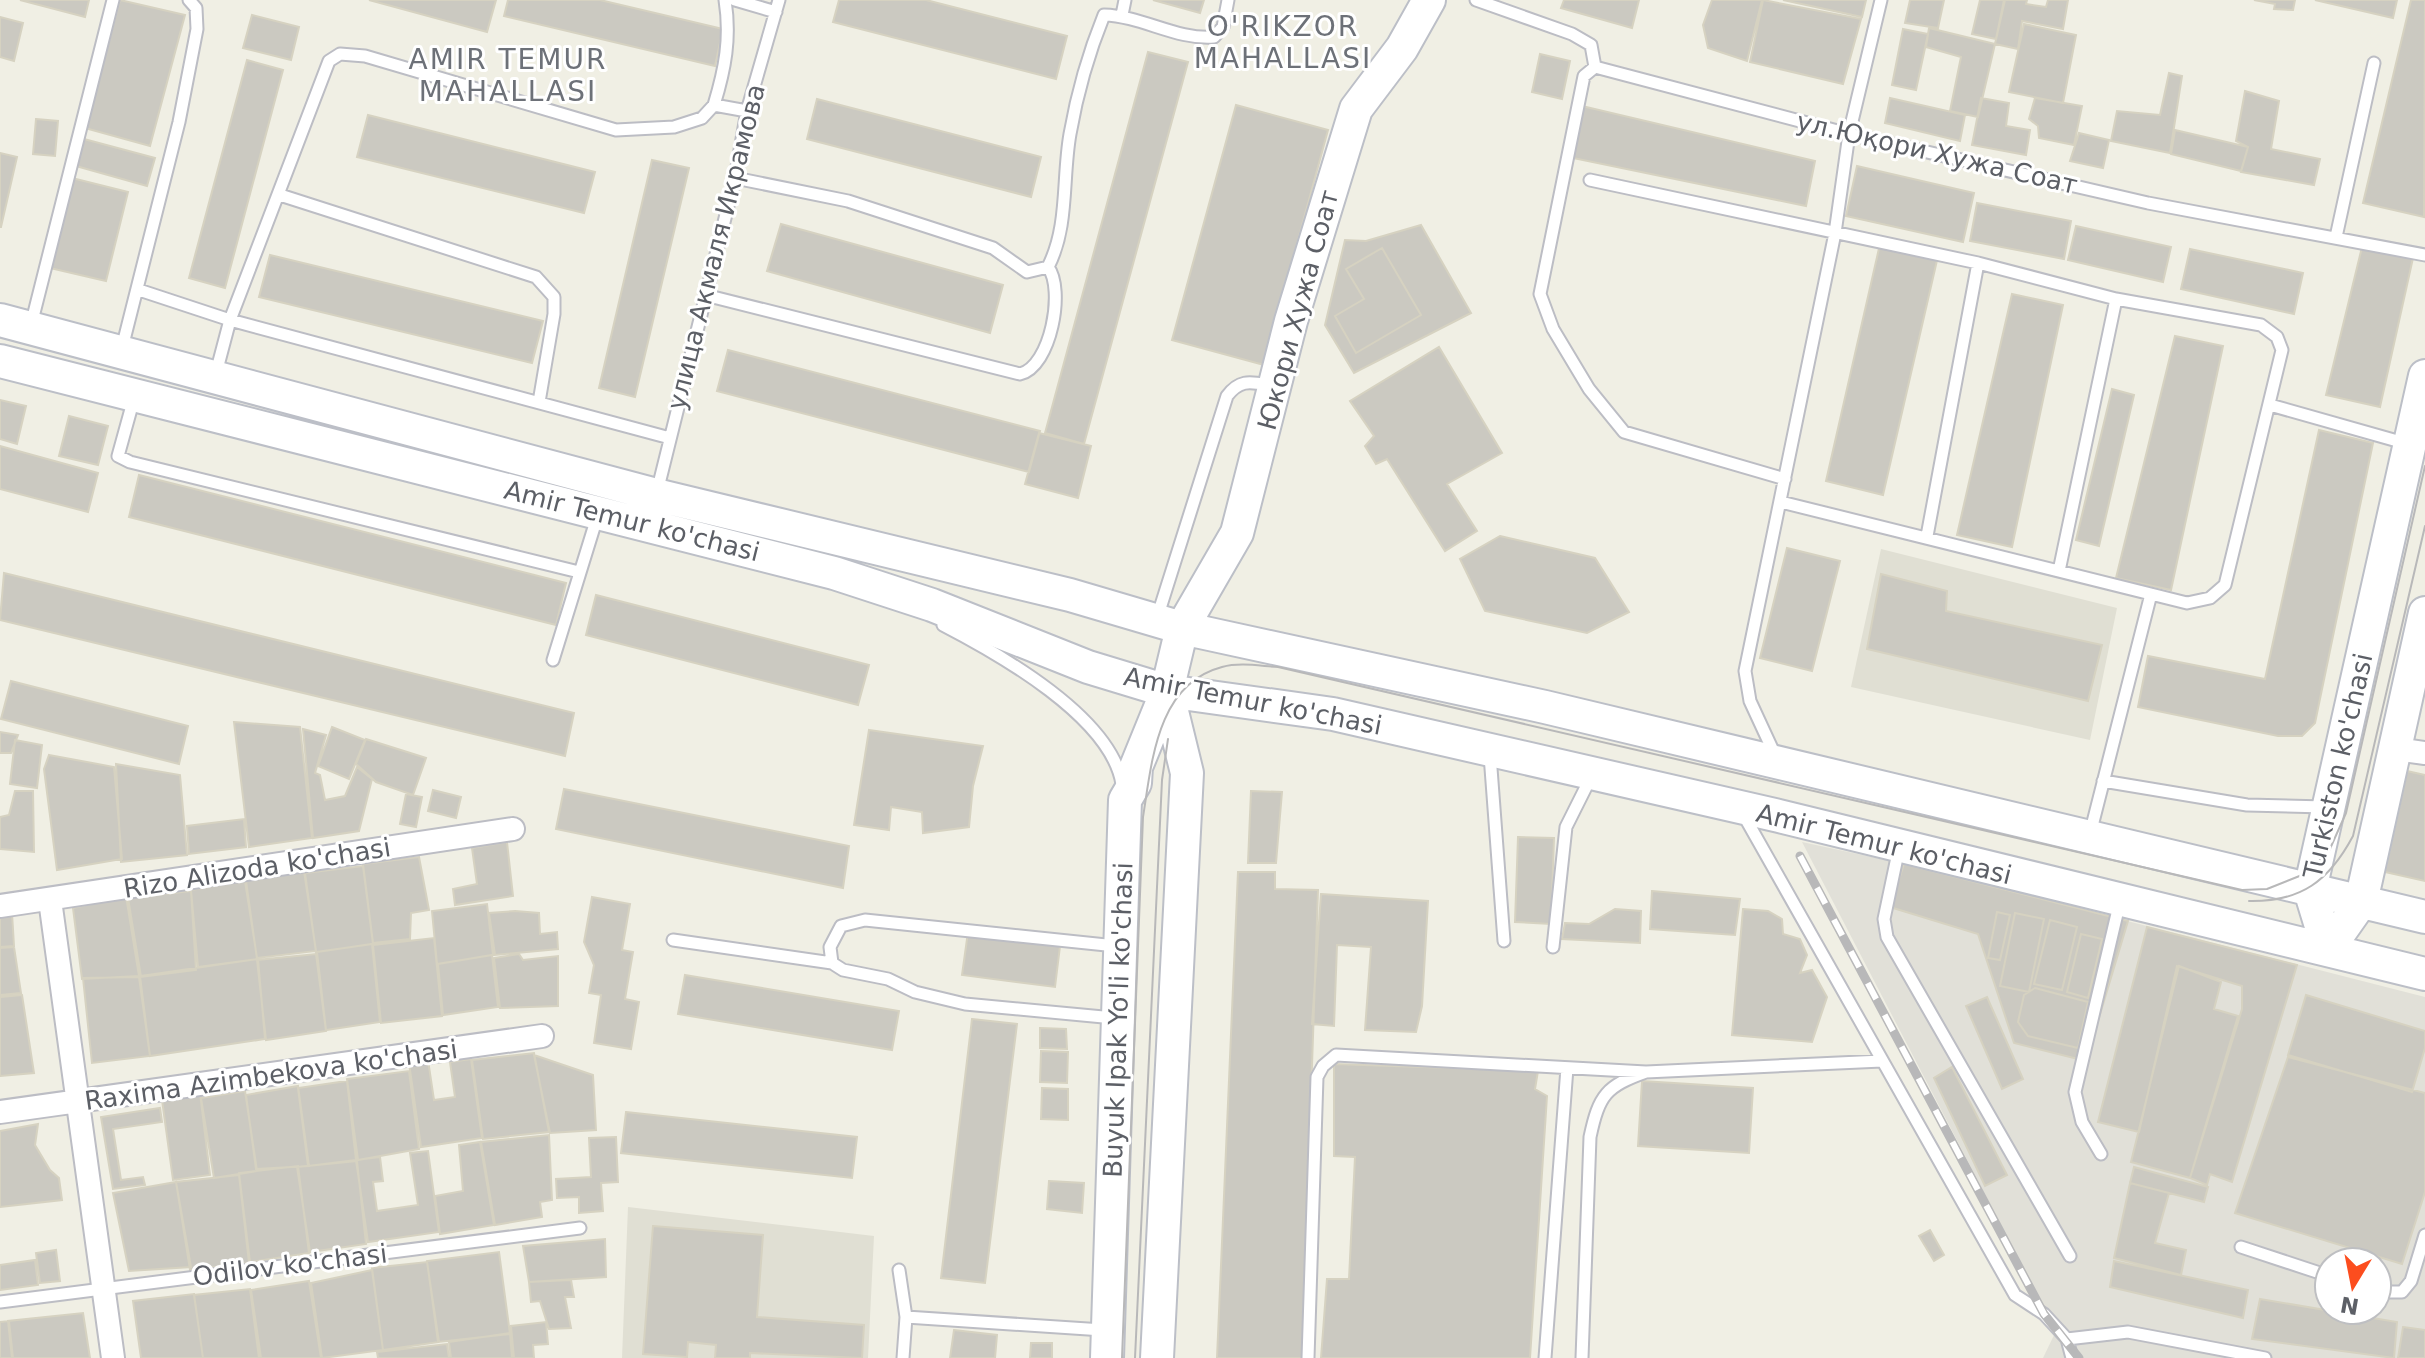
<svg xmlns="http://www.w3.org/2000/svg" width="2425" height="1358" viewBox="0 0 2425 1358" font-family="'DejaVu Sans',sans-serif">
<rect width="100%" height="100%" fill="#f0efe4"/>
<path fill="#e1e0d8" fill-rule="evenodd" d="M1802 842 1904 864 2425 997V1358H2043L2056 1331ZM2329 1262H2377V1310H2329Z"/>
<path fill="#e0dfd3" d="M1881 549 2117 608 2090 740 1851 687Z
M628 1207 874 1236 868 1358H622Z"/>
<path fill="#cbc9c1" stroke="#d6d2c1" stroke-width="2" d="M20 0H89L85 17Z
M120 0 185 15 150 146 85 128Z
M369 0H496L487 32Z
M508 0H600L723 29 715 66 504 16Z
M839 0H926L1067 36 1056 79 833 22Z
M1153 0H1204L1200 13Z
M1564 0H1639L1632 28 1561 8Z
M1712 0H1762L1747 61 1708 48 1703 25Z
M1763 0 1861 19 1843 84 1750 62Z
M1783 0H1866L1862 17Z
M1910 0H1944L1938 28 1905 23Z
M1980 0H2004L1996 39 1972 34Z
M2005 0H2027L2026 4 2046 7 2048 0H2068L2063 29 2022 21 2018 49 1995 44Z
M2254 0H2295L2293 10 2274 9 2275 4Z
M2315 0H2397L2393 18Z
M2411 0H2425L2424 217 2363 203Z
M252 15 299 27 291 60 243 48Z
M0 17 23 23 14 61 0 57Z
M2024 24 2076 35 2063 103 2009 92Z
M1929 28 1995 44 1978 117 1950 111 1961 57 1926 47Z
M1903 29 1928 34 1916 90 1892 85Z
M1148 52 1188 62 1084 444 1045 433Z
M1540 54 1570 61 1562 99 1532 92Z
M247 60 283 70 225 288 189 278Z
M2169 73 2182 76 2170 153 2111 141 2117 111 2160 115Z
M2245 91 2279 101 2271 149 2320 159 2314 185 2241 172 2248 147 2236 141Z
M1890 98 1965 115 1960 141 1885 123Z
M1981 98 2009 103 2006 126 2030 130 2026 155 1972 145Z
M2035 98 2082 106 2074 145 2039 138 2038 126 2029 119Z
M817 99 1041 157 1031 197 807 139Z
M1236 105 1328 130 1264 365 1172 340Z
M1582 106 1815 161 1806 206 1573 158Z
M368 115 595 172 584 213 357 157Z
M36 119 58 121 55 156 33 154Z
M2175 130 2248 147 2241 171 2171 154Z
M2079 133 2109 140 2103 168 2070 161Z
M84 139 155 158 147 186 76 166Z
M0 153 17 157 1 227H0Z
M652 160 689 168 635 397 599 388Z
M1857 166 1974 193 1963 242 1846 216Z
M72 178 128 192 106 281 50 268Z
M1977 203 2071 221 2064 259 1970 241Z
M781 224 1003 285 990 333 767 271Z
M1421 225 1471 313 1354 373 1325 325 1345 240 1366 241Z
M2076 226 2171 247 2163 282 2068 260Z
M1880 244 1938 256 1883 495 1826 481Z
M2362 247 2413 258 2380 407 2326 395Z
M1382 248 1421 315 1356 353 1335 316 1364 299 1346 269Z
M2190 249 2303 273 2294 314 2181 289Z
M270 255 543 321 532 363 259 297Z
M2012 294 2063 305 2012 547 1957 535Z
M2175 336 2223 346 2171 590 2116 578Z
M1439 347 1502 453 1447 484 1477 531 1445 551 1387 459 1376 464 1365 446 1374 436 1350 401Z
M728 350 1040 431 1029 472 717 391Z
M2112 389 2134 395 2099 546 2076 540Z
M0 400 26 406 17 444 0 439Z
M69 416 108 426 98 465 59 456Z
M2319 430 2373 443 2315 723 2302 736H2278L2138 707 2148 656 2265 679Z
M1039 433 1091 446 1078 498 1025 484Z
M0 446 98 473 88 512 0 489Z
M139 475 566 583 556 625 129 517Z
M1500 536 1595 558 1629 612 1587 633 1485 611 1460 559Z
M1787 548 1840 561 1812 671 1760 658Z
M4 573 574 713 565 756 0 620Z
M1881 574 1947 591 1946 611 2102 645 2088 701 1867 649Z
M596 595 869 665 858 705 586 635Z
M11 681 188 726 179 764 1 719Z
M234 722 300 727 312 838 249 847Z
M332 727 365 740 349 779 318 766Z
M303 729 326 735 315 773 320 775 325 800 345 796 357 767 372 779 359 831 313 838Z
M869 730 983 746 973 786 969 827 923 833 922 812 891 807 889 830 854 825Z
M0 732 18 735 11 753H0Z
M366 739 426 758 413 795 376 782 356 764Z
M15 740 42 745 37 788 10 784Z
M49 755 114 767 122 859 57 870 44 769Z
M116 764 180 775 187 855 121 862Z
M2407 771 2425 775V881L2385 872Z
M564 789 849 846 843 888 556 829Z
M433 790 461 797 456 818 428 811Z
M15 791H33L34 852 0 849V817L9 815Z
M1251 791 1282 792 1276 863H1248Z
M406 794 422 797 416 827 400 824Z
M244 819 246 847 189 854 187 826Z
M1518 837 1554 838 1551 924 1515 922Z
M507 842 513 896 455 905 453 889 477 884 472 848Z
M419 857 429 910 411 913 410 939 373 943 363 864Z
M1904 864 2128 921 2086 1061 2014 1043 1978 934 1890 907Z
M363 866 373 944 316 952 305 873Z
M304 871 316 951 257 958 245 881Z
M1238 872H1275V889L1318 890 1302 1358H1217Z
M246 881 257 959 198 967 191 890Z
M191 891 196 970 141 977 128 898Z
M1652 891 1740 899 1735 935 1650 929Z
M1321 894 1428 901 1422 1006 1416 1032 1365 1030 1371 947 1337 945 1334 1026 1312 1024Z
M126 896 139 976 82 979 73 908Z
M592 897 630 904 622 950 633 952 625 999 639 1002 631 1049 594 1043 601 995 589 993 594 965 584 942Z
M487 904 493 955 437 964 432 911Z
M1615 909 1641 911 1640 943 1562 939 1565 923 1589 924Z
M1743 909 1768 911 1782 919 1783 934 1800 939 1807 955 1800 973 1812 970 1827 997 1812 1042 1732 1035Z
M515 911 539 913 540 934 557 932 558 949 495 955 489 913Z
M1997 912 2010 915 2000 960 1988 958Z
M12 913 14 946 0 947V914Z
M2015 913 2044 919 2029 992 2000 986Z
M2050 920 2077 927 2062 990 2034 984Z
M2147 927 2297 965 2232 1182 2210 1174 2207 1185 2190 1178 2242 1009V986L2177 966 2139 1132 2098 1122Z
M968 932 1060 946 1055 987 962 975Z
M2081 934 2102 939 2088 998 2067 992Z
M434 938 442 1016 381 1023 373 945Z
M372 944 380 1022 326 1030 317 952Z
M14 947 21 993 0 995V948Z
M316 954 326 1031 266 1040 257 960Z
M519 954 523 960 558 956V1006L500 1008 494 958Z
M492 955 498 1007 443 1015 438 964Z
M258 959 265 1039 150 1056 140 976Z
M2179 966 2221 982 2214 1009 2238 1016 2190 1178 2131 1162Z
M685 975 899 1011 892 1050 678 1014Z
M139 977 150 1056 92 1063 83 978Z
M2035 988 2088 1002 2078 1048 2028 1036 2018 1022 2024 995Z
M22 995 34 1073 0 1076V997Z
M2306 995 2425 1031V1048L2412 1092 2288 1055Z
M1987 997 2023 1079 2002 1089 1966 1006Z
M972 1019 1017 1024 985 1283 941 1278Z
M1040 1028 1066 1029 1067 1049 1040 1048Z
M1041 1051 1068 1052 1067 1083 1040 1082Z
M534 1053 549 1132 483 1139 472 1060Z
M534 1055 593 1075 596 1130 550 1133Z
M2288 1057 2425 1093V1192L2402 1264 2235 1213Z
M471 1059 482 1138 421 1147 409 1063 428 1060 434 1100 455 1097 450 1062Z
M1334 1064 1538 1071 1535 1089 1547 1096 1530 1358H1321L1327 1279H1349L1355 1157 1334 1156Z
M1952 1067 2007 1175 1985 1186 1934 1078Z
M409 1071 419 1149 358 1160 347 1079Z
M347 1081 356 1160 308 1166 298 1088Z
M1642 1081 1753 1088 1749 1153 1638 1146Z
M298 1086 309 1166 256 1169 246 1095Z
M1042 1088 1068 1089V1120L1041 1119Z
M245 1091 257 1171 214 1178 201 1098Z
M200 1093 210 1175 173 1180 162 1100Z
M160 1108 162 1122 113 1129 121 1180 143 1177 145 1185 113 1189 101 1117Z
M626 1112 857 1137 852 1178 621 1153Z
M38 1124 35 1145 50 1170 59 1178 62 1200 0 1207V1131Z
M549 1135 552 1200 540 1202 542 1217 495 1225 481 1142Z
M616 1137 618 1182 601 1183 603 1211 579 1213V1197L557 1198 556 1179 591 1177 589 1138Z
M480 1142 494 1225 440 1234 435 1196 463 1191 459 1145Z
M428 1151 439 1232 368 1242 356 1160 380 1157 383 1181 373 1182 377 1211 418 1205 410 1153Z
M357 1161 366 1244 310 1252 297 1167Z
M298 1166 309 1253 250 1262 239 1173Z
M2134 1167 2208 1187 2204 1202 2130 1183Z
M239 1175 249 1263 190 1270 176 1182Z
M1049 1181 1084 1183 1082 1213 1047 1209Z
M176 1182 191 1267 129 1271 113 1193Z
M2130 1183 2169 1193 2155 1243 2186 1250 2181 1275 2114 1258Z
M653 1226 763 1235 757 1317 864 1325 862 1358 750 1353V1358H715L716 1345 688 1342 687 1357 643 1354Z
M1930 1230 1944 1255 1934 1261 1919 1236Z
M605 1239 606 1277 529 1282 523 1246Z
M56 1250 60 1281 40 1283 36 1253Z
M499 1252 510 1334 438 1342 427 1261Z
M35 1260 38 1285 0 1290V1265Z
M2114 1261 2248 1290 2243 1318 2110 1287Z
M427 1262 439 1342 383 1350 372 1268Z
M372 1270 383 1350 322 1358 311 1283Z
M571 1280 574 1297H565L571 1328 549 1329 540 1301 531 1302 529 1282Z
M309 1281 321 1358H261L251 1290Z
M250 1289 259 1358H203L194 1295Z
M194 1294 203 1358H141L133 1301Z
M2260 1299 2397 1322 2394 1358 2252 1339Z
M83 1313 90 1358H12L8 1321Z
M9 1321 13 1358H0V1322Z
M546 1322 548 1344 533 1345 534 1358H514L511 1326Z
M2403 1327 2425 1330V1358H2398Z
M954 1330 997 1335 995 1358H950Z
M510 1333 512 1358H451L449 1342Z
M1031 1343H1052V1358H1030Z
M447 1344 449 1358H378L377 1352Z"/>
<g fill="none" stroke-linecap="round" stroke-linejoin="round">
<defs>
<path id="lane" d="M735 0 776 12
M1476 0 1572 34 1591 45 1595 67
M1122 15 1125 0
M1595 67 1849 134 2148 203 2425 255
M1595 67 1584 76 1540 294 1553 329 1589 389 1624 432 1785 479
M714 105C725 69 731 38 725 0
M735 178 848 201 993 248 1027 272 1048 267C1069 226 1062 179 1070 134 1077 94 1089 52 1104 15 1142 16 1176 40 1214 37L1223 27 1228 0
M1590 180 1978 263 2116 299 2261 325 2277 337 2282 350 2225 585 2210 598 2187 603 1781 502
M280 195 536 277 554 297V314L539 402
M2336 237 2374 63
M139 290 230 320 670 438
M705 295 1020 374C1051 367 1065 289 1048 267
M31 325 113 0
M122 348 179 122 197 29 196 8 189 0
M216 373 230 320 329 61 340 54 365 56 616 130 674 127 702 118 714 105 747 111
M2270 405 2408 444
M131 409 118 456 130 462 579 572
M657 492 735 178 747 111 779 0
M1927 536 1978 263
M2059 571 2116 299
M1157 618 1227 396C1240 379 1250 382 1270 385
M943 625C999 654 1111 717 1122 784
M553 660 595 524
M1490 755 1504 941
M1775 755 1750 701 1745 671 1835 233 1849 134 1881 0
M2103 781 2247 805 2325 807
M1743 814 2015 1295 2044 1314 2067 1339 2128 1332 2265 1358
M2090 834 2151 594
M1899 848 1884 919 1887 937 2070 1256
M673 940 832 963
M1553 947 1566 827 1592 775
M1114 1018 965 1004 915 992 888 979 843 970 832 963 830 947 841 926 865 920 1116 946
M2101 1154 2082 1122 2075 1092 2120 901
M2241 1247 2329 1276
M899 1270 906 1317 903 1358
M2377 1292H2402L2411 1281 2425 1235
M0 1302 580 1228
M906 1317 1103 1330
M2067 1339 2072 1358
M1308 1358 1317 1077 1323 1066 1336 1055 1646 1072
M1545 1358 1567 1068
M1582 1358 1590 1137C1599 1095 1606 1086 1646 1072L1882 1061"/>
<path id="street" d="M2396 749 2425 753
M50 900 113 1358
M0 906 513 829
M0 1112 542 1036"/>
<path id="secondary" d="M0 320 656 495 1070 595 1182 628 1545 707 2425 917
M0 361 834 573 932 605 1088 667 1167 691 1333 714 1779 816 2425 974
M2328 949 2310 890 2425 376
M2328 949 2361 902 2425 613
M1107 1358 1125 800 1135 783 1136 767 1167 691 1182 628 1237 533 1291 321 1356 109 1402 48 1429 0
M1157 1358 1187 773 1167 691"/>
</defs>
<use href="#lane" stroke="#bcbdc4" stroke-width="15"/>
<use href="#street" stroke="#bcbdc4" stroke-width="26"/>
<use href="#secondary" stroke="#bcbfc7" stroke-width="36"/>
<use href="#lane" stroke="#fff" stroke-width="11"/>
<use href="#street" stroke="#fff" stroke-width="22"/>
<use href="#secondary" stroke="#fff" stroke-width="32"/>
<path stroke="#b8b8b9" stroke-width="2" d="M2249 901C2301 902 2329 881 2353 836L2425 526
M1122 1358 1143 817C1152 761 1157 684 1222 667 1240 662 1260 666 1278 667L2242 890 2267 889 2307 873 2329 851 2346 813 2425 466
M1135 1358 1162 780 1168 739"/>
<defs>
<path id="rail" d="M1800 856 2044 1314 2079 1358"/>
</defs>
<use href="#rail" stroke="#b8b8b9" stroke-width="9"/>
<use href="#rail" stroke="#fff" stroke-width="6" stroke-dasharray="18" stroke-linecap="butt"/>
</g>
<g text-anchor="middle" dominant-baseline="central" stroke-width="6" stroke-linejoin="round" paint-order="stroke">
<g font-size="26" fill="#5c5f66" stroke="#fff">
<text transform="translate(1937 153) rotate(13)">ул.Юқори Хужа Соат</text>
<text transform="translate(716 247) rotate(-76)">улица Акмаля Икрамова</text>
<text transform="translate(1298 310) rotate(-75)">Юкори Хужа Соат</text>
<text transform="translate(632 521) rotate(14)">Amir Temur ko'chasi</text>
<text transform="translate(1253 701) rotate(11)">Amir Temur ko'chasi</text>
<text transform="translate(2338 766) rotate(-77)">Turkiston ko'chasi</text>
<text transform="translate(1884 844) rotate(14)">Amir Temur ko'chasi</text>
<text transform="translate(257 868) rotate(-9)">Rizo Alizoda ko'chasi</text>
<text transform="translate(1118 1020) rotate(-88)">Buyuk Ipak Yo'li ko'chasi</text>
<text transform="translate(271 1075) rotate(-8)">Raxima Azimbekova ko'chasi</text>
<text transform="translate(290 1265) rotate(-7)">Odilov ko'chasi</text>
</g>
<g font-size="28" letter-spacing="2" fill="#6d7178" stroke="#fff">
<text x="1283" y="26">O'RIKZOR<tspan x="1283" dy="32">MAHALLASI</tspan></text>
<text x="508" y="59">AMIR TEMUR<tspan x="508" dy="32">MAHALLASI</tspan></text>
</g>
</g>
<g transform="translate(2353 1286) rotate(190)"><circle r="38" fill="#ffffff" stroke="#bebfc2" stroke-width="2"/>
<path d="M0-6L14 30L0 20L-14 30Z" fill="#fc4d1e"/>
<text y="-12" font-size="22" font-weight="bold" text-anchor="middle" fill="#5c5f66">N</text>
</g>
</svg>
